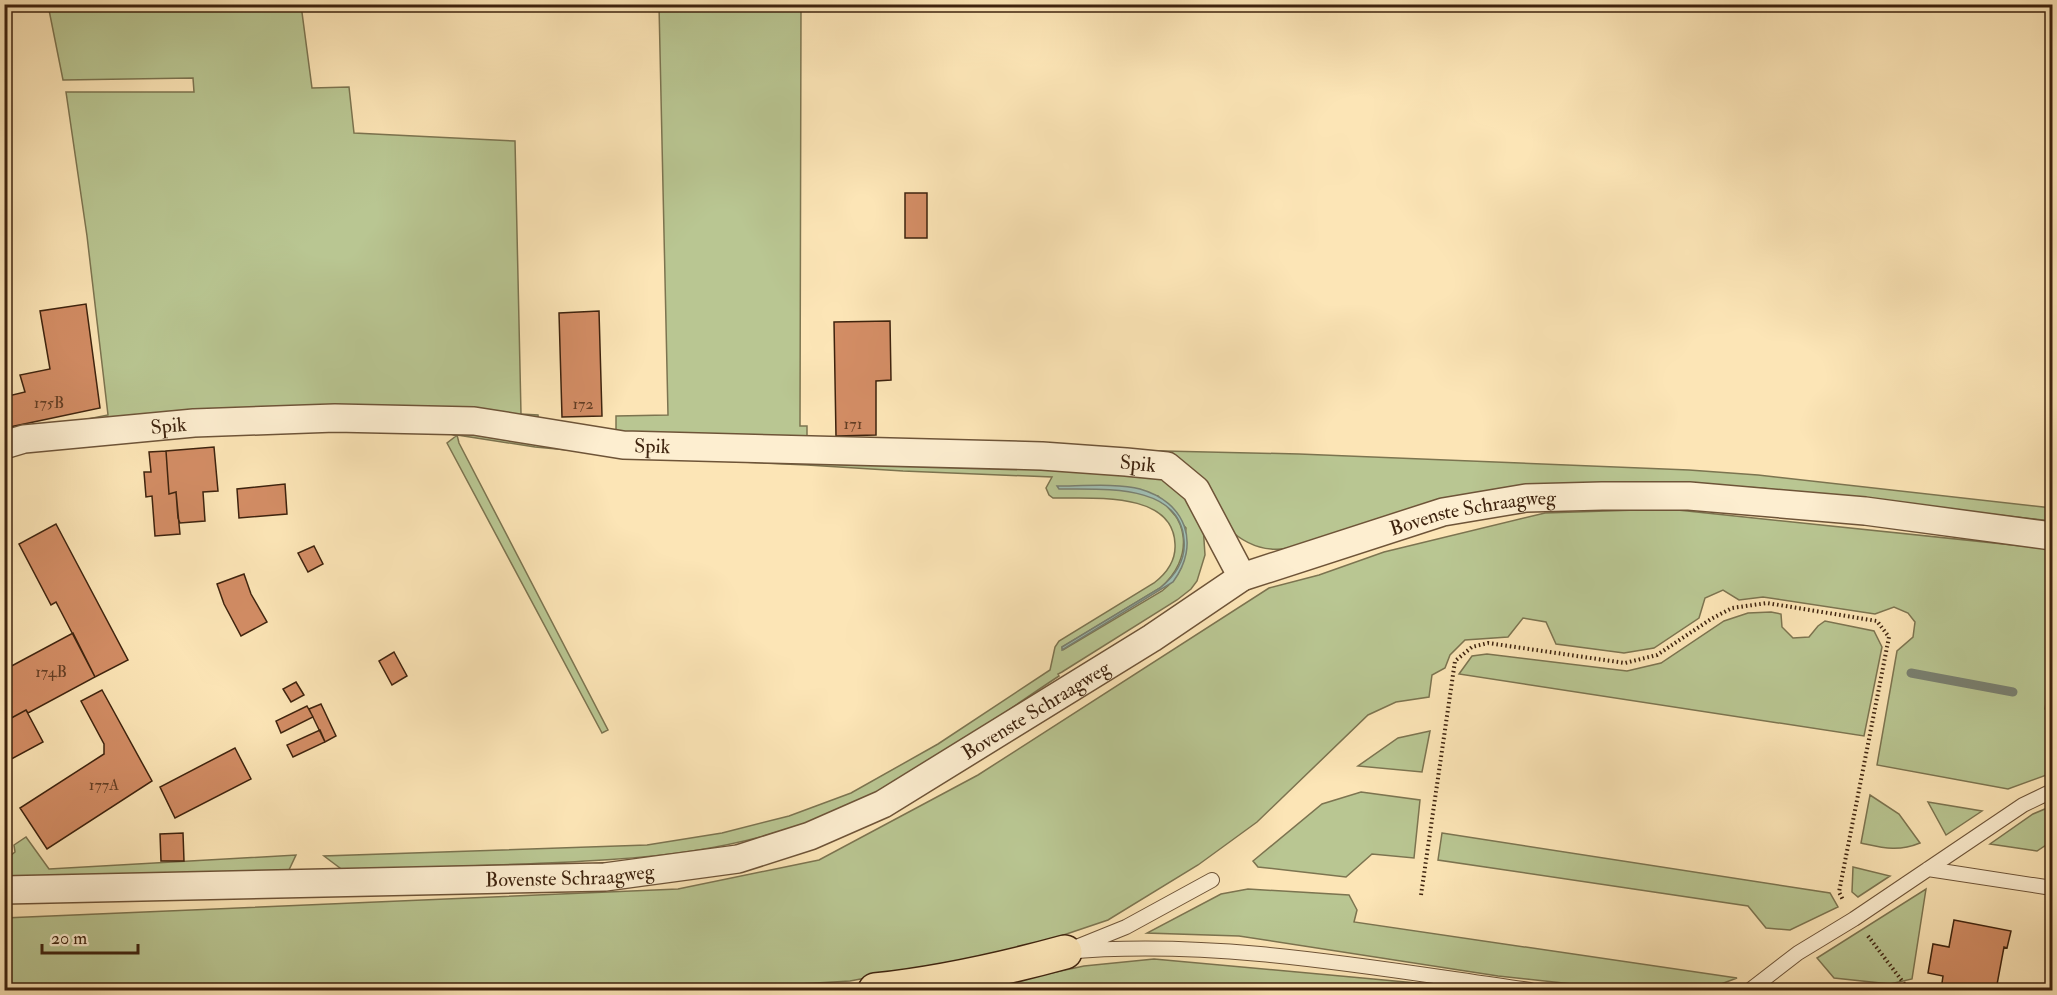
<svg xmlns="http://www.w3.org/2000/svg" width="2057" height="995" viewBox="0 0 2057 995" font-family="'IM FELL Double Pica',serif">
<rect width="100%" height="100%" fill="#fce5b6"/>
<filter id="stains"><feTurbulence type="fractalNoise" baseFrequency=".00333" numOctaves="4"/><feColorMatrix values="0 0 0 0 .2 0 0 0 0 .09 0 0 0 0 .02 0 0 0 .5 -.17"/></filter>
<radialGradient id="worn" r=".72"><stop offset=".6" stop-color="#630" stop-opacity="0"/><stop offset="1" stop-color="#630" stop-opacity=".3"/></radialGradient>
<path fill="#b9c692" stroke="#7c7450" stroke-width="1.5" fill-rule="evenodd" d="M48 5H301L312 88 349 87 354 133 515 141 521 414 538 415 539 424 28 431 108 415 87 236 66 92H194L193 78 63 80Z
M659 5H801L800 426H807V436L803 444 616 437V416L668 415Z
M462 430 1147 472 1177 485 1203 525 1205 555 1197 581 1191 589 1177 600 1062 672 1058 674 1059 676C992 720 923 773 850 806 740 854 644 859 526 864 465 866 404 868 344 871L324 856 647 845 722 833 789 816 851 793 938 744 1050 670 1055 647 1059 641 1154 583C1167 573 1176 560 1175 544 1173 490 1090 499 1053 498L1049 495 1046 488 1052 477 903 471 807 465 654 458 535 447 457 435 459 443 608 730 602 733 447 443 456 436 451 434ZM1130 491 1158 496 1186 528C1183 558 1187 571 1162 591L1063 650 1062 647 1160 588C1194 560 1192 512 1148 495 1142 493 1135 492 1130 491Z
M1035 448 1299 454 1689 470 1758 475 2052 508V521L1761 488 1669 483 1294 547C1287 548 1278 550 1271 549 1230 546 1205 501 1182 471Z
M1668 509 2052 549V690H2048L2045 709 2052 711V773L2008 789 1877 765 1897 651 1913 637 1915 622 1908 613 1894 607 1875 614 1763 597 1739 600 1723 590 1705 598 1699 618 1654 648 1624 653 1556 644 1546 622 1523 618 1508 637 1465 640 1450 655 1445 668 1432 675 1429 697 1396 702 1368 715 1257 822 1198 865 1108 920 1022 949 850 981 766 986 397 984 218 990H5L4 918 678 889 819 860 978 775 1269 588 1319 575 1384 552 1545 513Z
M1771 612 1781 614 1782 627 1793 638 1809 637 1818 626 1825 621 1874 631 1882 647 1864 736 1459 674 1472 656 1487 654 1627 671 1661 663 1724 621 1748 613Z
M1430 731 1422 772 1358 766 1398 738Z
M1361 792 1420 800 1414 858 1372 854 1346 877 1258 867 1253 861 1322 804Z
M1870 795 1899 814 1920 843C1898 852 1884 848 1861 843Z
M1928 802 1982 811 1946 835Z
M2052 806V841L2037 851 1990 844 2033 814Z
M1442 833 1830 893 1838 907 1790 930 1766 928 1748 906 1438 860Z
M26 837 49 869 296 855 288 872 5 882V860L15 852 14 845Z
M1853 867 1890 876 1858 897 1852 892Z
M1248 889 1349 895 1357 910 1354 922 1737 978 1705 990H1628L1498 976 1239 936 1147 933 1221 894Z
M1926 889 1912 979 1890 984 1834 978 1817 958Z
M1154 959 1460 987 1481 990H971L1084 966Z"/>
<path fill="#a0beb3" stroke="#798071" stroke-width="1.5" d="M1057 486C1080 486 1120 483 1140 489 1186 502 1201 544 1173 582L1062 650V647L1160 588C1175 576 1186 560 1184 540 1180 482 1100 490 1059 489Z"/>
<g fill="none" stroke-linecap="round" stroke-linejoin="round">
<path stroke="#798071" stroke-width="9" d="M1911 673 2013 692"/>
</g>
<path fill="#d38d65" stroke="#3e230e" stroke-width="1.5" d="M905 193H927V238H905Z
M86 304 100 408 5 428 4 397 25 392 20 375 50 369 40 311Z
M599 311 602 416 562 417 559 313Z
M890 321 891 380 876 381V435L836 436 834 322Z
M214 447 218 491 203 492 205 521 180 523 178 518 176 492 169 494 166 451Z
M166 451 169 494 176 492 180 534 155 536 152 496 146 497 144 472H151L149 452Z
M285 484 287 514 239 518 237 489Z
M56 524 128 660 95 677 56 602 51 605 19 544Z
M314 546 323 564 308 572 298 553Z
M244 574 251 594 267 622 241 636 224 604 217 584Z
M73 633 95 677 28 713 26 710 4 722V670Z
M394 652 407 676 392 685 379 661Z
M296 682 304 695 291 702 283 689Z
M102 690 152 781 47 849 20 808 104 754V744L81 701Z
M321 704 336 736 325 742 309 709Z
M307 706 313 717 281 733 276 721Z
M26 710 43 742 4 763V722Z
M320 730 325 742 293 757 287 745Z
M235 748 251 779 175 818 160 787Z
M183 833 184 861H161L160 834Z
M1954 920 2011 931 2007 948 2004 947 1996 990H1941L1943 976 1928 973 1933 944 1949 947Z"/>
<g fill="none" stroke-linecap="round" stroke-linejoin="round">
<defs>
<path id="lane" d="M1928 869 2052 888
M1079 946 1126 927 1212 880
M1065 952C1218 938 1379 969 1530 990
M1750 990 1798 953 1854 919 2023 805 2052 791"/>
<g id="street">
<path id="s1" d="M4 445 24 439 194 423 335 418 474 421 623 445 1042 456 1126 462 1167 466 1196 490 1242 577"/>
<path id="s2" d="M4 890 605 877 738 859 810 836 883 804 1152 638 1242 577 1443 512 1526 498 1602 496H1689L1865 511 2052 536"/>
</g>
<path id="highway" d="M875 990C940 983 1003 969 1065 952"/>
</defs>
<use href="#lane" stroke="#6e5438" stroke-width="16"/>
<use href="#street" stroke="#6e5438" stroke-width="30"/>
<use href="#highway" stroke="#3e230e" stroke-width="36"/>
<path stroke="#3e230e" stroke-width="4" stroke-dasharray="1.5 3" stroke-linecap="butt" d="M1421 895 1455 661 1472 647 1488 643 1625 663 1657 655 1711 619 1732 608 1767 603 1877 621 1889 637 1839 892 1843 900
M1868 936 1909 990"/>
<use href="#lane" stroke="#fdeed0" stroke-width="14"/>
<use href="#street" stroke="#fdeed0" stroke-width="27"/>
<use href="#highway" stroke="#fce5b6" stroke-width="33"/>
</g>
<g text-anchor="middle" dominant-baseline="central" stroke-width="5" stroke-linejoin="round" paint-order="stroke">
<g font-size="16" fill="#633e24">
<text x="49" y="403">175B</text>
<text x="583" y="404">172</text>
<text x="853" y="424">171</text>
<text x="51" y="672">174B</text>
<text x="104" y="785">177A</text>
</g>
<g font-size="20" fill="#3e230e" stroke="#fdeed0">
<text stroke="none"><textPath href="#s1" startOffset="166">Spik</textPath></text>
<text stroke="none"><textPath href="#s1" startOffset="652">Spik</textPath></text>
<text stroke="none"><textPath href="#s1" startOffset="1138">Spik</textPath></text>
<text stroke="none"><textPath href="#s2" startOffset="1556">Bovenste Schraagweg</textPath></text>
<text stroke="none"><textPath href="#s2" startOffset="1070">Bovenste Schraagweg</textPath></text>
<text stroke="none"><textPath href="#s2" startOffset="566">Bovenste Schraagweg</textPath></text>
</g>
</g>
<rect width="2057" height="995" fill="none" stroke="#fce5b6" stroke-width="24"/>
<rect x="6" y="6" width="2045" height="983" fill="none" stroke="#3e230e" stroke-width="3"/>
<rect x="12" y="12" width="2033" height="971" fill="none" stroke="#3e230e" stroke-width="1.5"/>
<path d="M42 944v9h96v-9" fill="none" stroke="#3e230e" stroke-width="3"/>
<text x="51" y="944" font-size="18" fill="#3e230e" stroke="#fdeed0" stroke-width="4.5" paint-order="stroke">20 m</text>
<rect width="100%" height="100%" filter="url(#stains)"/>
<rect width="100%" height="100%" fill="url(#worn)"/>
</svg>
